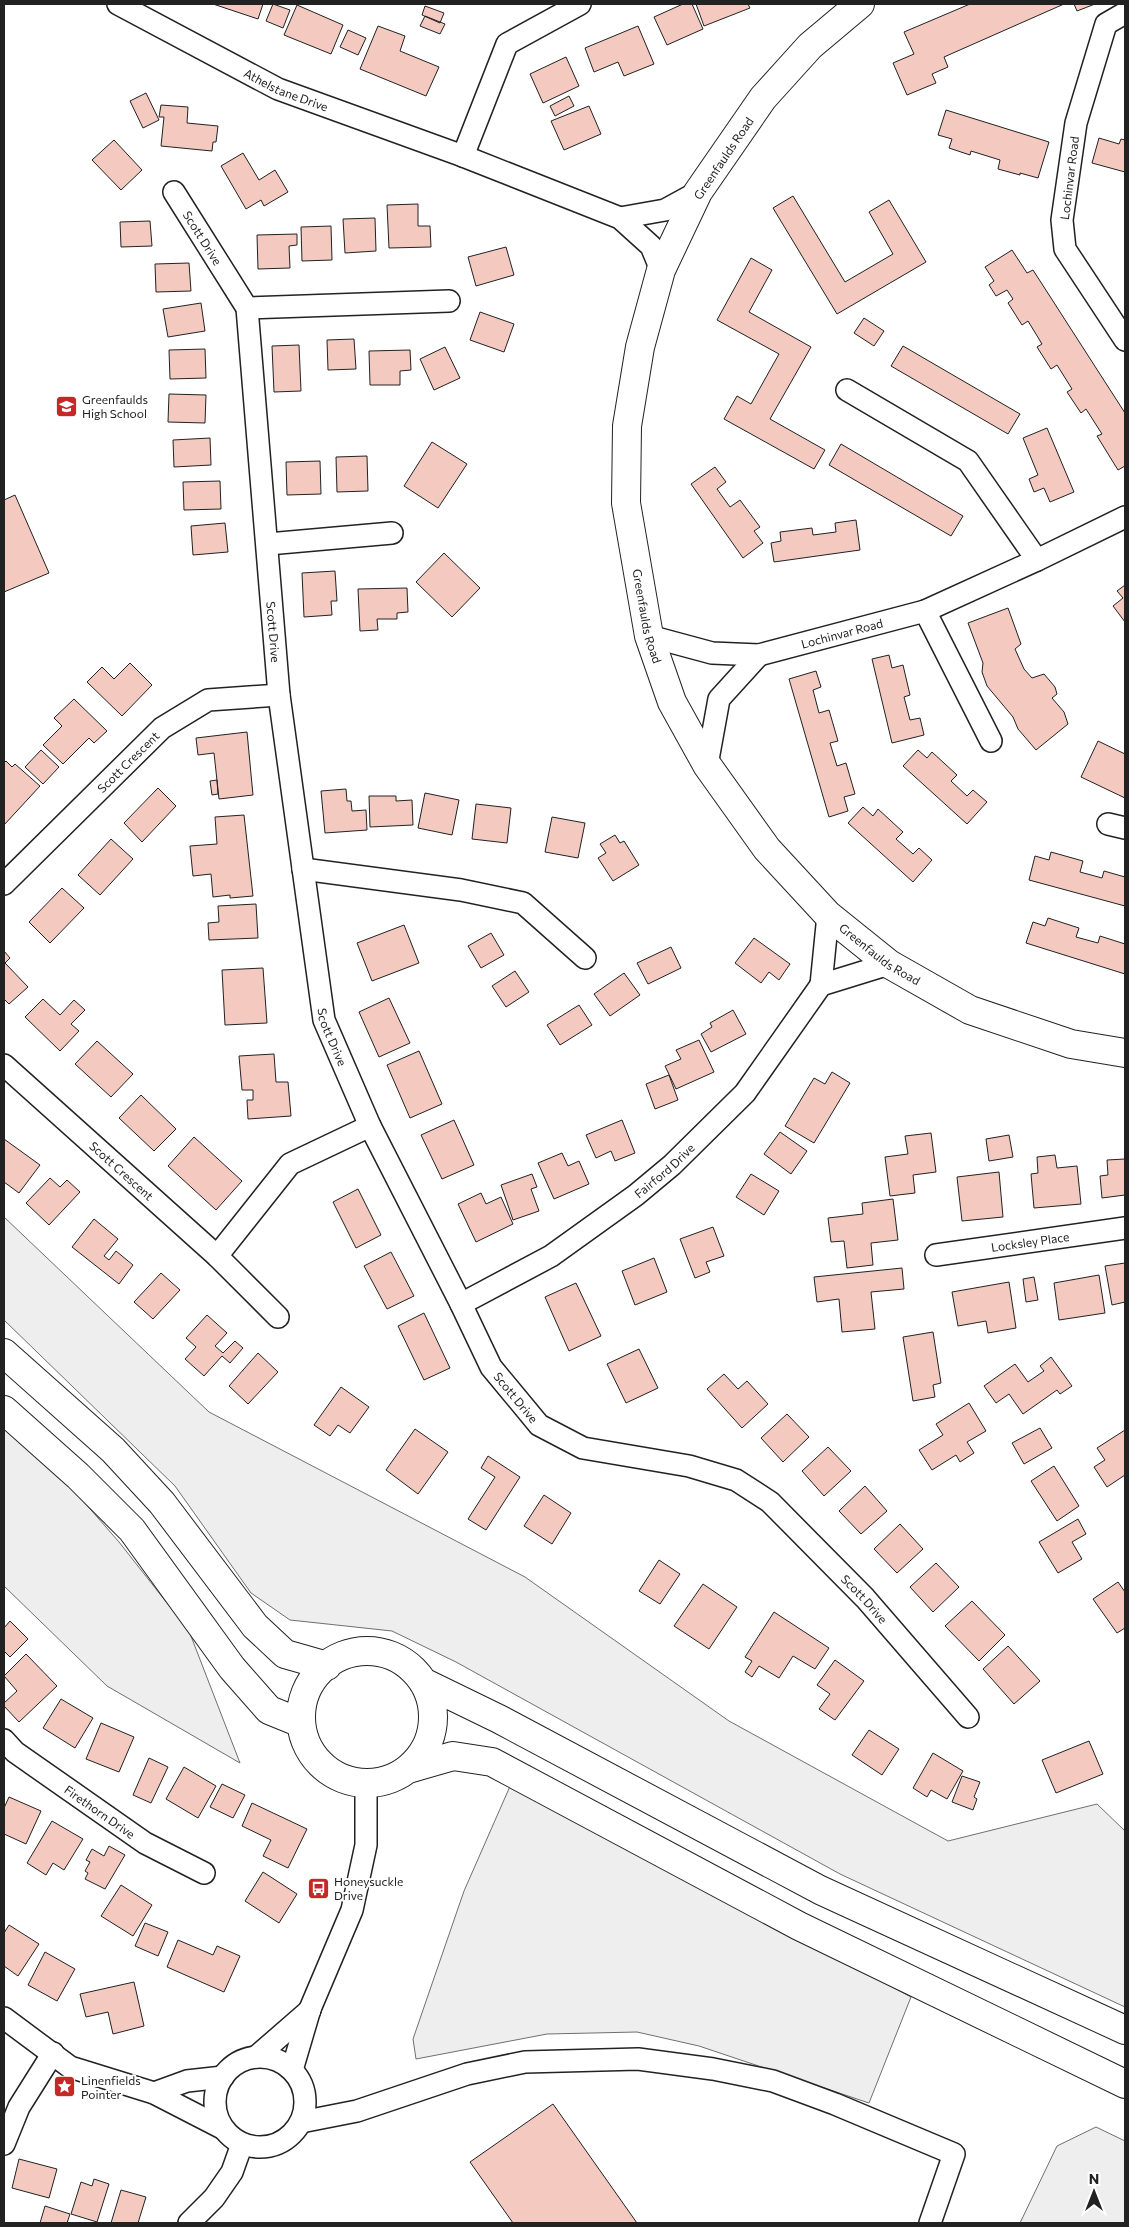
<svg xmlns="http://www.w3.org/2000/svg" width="1129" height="2227" viewBox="0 0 1129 2227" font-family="Commissioner,sans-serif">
<rect width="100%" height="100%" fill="#fff"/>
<path fill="#eee" stroke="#6f6f6f" d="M4 1217 209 1412 525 1577 729 1721 948 1841 1097 1804 1125 1831V2007L840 1874 456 1662 392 1631 290 1620 251 1593 175 1486 4 1320Z
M4 1422 57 1471 119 1542 189 1631 240 1763 107 1686 4 1586Z
M511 1784 911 1997 869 2103 699 2046 637 2032 547 2034 416 2059 413 2039 464 1891Z
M1096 2127 1125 2141V2223H1020L1057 2146Z"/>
<path fill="#f3c9c0" stroke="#222" d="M213 4H263L258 19Z
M273 4 290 10 283 28 266 21Z
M683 4H692L703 29 667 45 654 17Z
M696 4H748L750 8 704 26Z
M970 4H1064L944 57 948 67 932 74 936 83 907 95 893 63 914 54 904 32Z
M1074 4H1095L1077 11Z
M297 5 343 25 331 54 284 35Z
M425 6 444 13 440 23 422 15Z
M425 16 445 24 440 34 420 26Z
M378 26 405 36 400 51 439 67 426 96 360 69Z
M638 26 654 64 624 76 618 62 594 72 585 48Z
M348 30 366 38 358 55 340 47Z
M566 57 579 86 543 103 530 74Z
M146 93 159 120 143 128 130 101Z
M569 96 574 106 555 116 550 106Z
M161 105 188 107 187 123 218 126 216 142H213L212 151 161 146 164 117H159Z
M589 106 601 134 564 150 551 121Z
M946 110 1049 142 1038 178 1020 173V175L998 169 1000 160 971 151 970 155 949 148 952 139 938 135Z
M1099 138 1119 144 1121 139 1125 140V172L1092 163Z
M114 140 142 170 121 190 92 160Z
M243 153 259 180 275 170 288 192 264 206 261 200 246 209 221 166Z
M793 196 845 282 893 254 869 212 889 200 926 262 837 314 773 208Z
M418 204V226H430L431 247 389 248 387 205Z
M375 218 376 251 345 253 343 219Z
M150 221 152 246 121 247 120 222Z
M331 226 332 260 302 261 301 227Z
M297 234V245L289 246 290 268 258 269 257 235Z
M506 247 514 275 476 286 468 257Z
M1012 250 1027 273 1033 270 1125 413V466L1118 470 1097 436 1102 434 1086 409 1081 413 1067 392 1072 389 1057 365 1051 369 1037 347 1042 344 1028 321 1022 325 1008 303 1013 299 1007 290 996 296 989 285 994 281 985 267Z
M751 258 772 270 749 312 811 347 770 419 825 450 814 469 724 419 737 396 751 404 779 354 717 320Z
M189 263 191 291 156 292 155 264Z
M201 303 205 331 168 337 163 309Z
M480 312 514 324 504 352 470 340Z
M864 318 884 331 874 346 854 333Z
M354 339 356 369 328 370 327 340Z
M299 345 301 391 274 392 272 346Z
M903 346 1020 414 1008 434 891 366Z
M445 347 460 378 434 390 420 359Z
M205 349 206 378 170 379 169 350Z
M410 350 411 370 400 371V385H370L369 351Z
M169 394 206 395 205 423 168 422Z
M1047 428 1074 492 1050 502 1044 488 1034 492 1029 479 1038 475 1023 438Z
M210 438 211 465 174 467 173 440Z
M432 442 467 464 438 508 404 486Z
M841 444 963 516 951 536 829 465Z
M367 456 368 491 337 492 336 457Z
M320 461 321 494 287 495 286 462Z
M715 467 726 482 717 489 730 507 740 500 760 527 754 531 763 543 743 558 691 484Z
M220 481 221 509 184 510 183 482Z
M15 495 49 573 4 592V500Z
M856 520 860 550 774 562 771 543 781 541 780 532 812 528 813 535 836 532 835 523Z
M225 523 228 552 193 555 191 526Z
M444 553 480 588 452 617 416 582Z
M335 571 337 601H331L332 615 304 617 302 573Z
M1125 585V622L1113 606 1123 598 1117 591Z
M407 588 408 612 397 613V619H377L378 630 360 631 358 589Z
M1008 608 1021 644 1015 649 1024 669 1032 678 1044 674 1055 687 1057 694 1052 698 1064 712 1068 724 1036 750 1018 729 1013 717 987 686 982 672 983 663 968 623Z
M889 655 892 668 903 665 910 695 904 697 910 720 920 718 924 735 892 743 872 659Z
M130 663 152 685 122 716 87 682 102 667 114 679Z
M816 671 821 687 813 690 819 713 829 710 838 741 830 743 837 766 846 763 855 794 844 797 848 811 829 817 789 679Z
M74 699 107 731 94 743 89 738 63 764 43 745 62 726 54 718Z
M247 732 253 795 219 799 214 753 198 755 196 738Z
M1098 741 1125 754V798L1081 777Z
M41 750 59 767 43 784 25 767Z
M918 750 927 758 932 752 957 775 951 781 967 796 973 790 987 802 967 824 903 766Z
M6 761 12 767 15 764 40 786 4 825V763Z
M217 780 218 794 212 795 210 781Z
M158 788 176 806 142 842 124 823Z
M346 789 347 801H351L352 811 366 810 367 830 325 833 321 791Z
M425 793 459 800 452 835 418 828Z
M369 796H396V801L412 800 413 825 370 827Z
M476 804 511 808 507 843 472 839Z
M863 807 873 816 878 809 903 832 896 839 913 854 919 848 932 860 913 882 848 823Z
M244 815 253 896 230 898V895L213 897 211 874 193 876 190 846 217 844 215 817Z
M552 817 585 823 578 858 545 852Z
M615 835 620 843 624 841 639 865 613 881 598 858 606 853 600 844Z
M111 839 133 859 100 895 78 875Z
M1051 852 1083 861 1080 872 1102 878 1104 871 1125 877V906L1029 880 1035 856 1049 860Z
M62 888 84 908 50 943 29 922Z
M256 904 258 938 209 940 208 923 219 922 218 906Z
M1048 918 1079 928 1076 937 1098 943 1100 936 1125 944V974L1026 943 1033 922 1045 926Z
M404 925 419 963 372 981 357 943Z
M491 933 504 955 481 968 468 946Z
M754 938 790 964 779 980 769 972 761 983 735 963Z
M671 947 681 968 648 984 637 963Z
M4 951 10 958 5 963 28 987 9 1004 4 999Z
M263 968 267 1023 225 1025 222 970Z
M515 971 529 992 506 1007 492 986Z
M624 973 640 995 610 1016 594 994Z
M389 998 410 1043 379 1057 359 1012Z
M43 999 60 1015 74 1000 85 1010 71 1024 79 1031 60 1051 25 1017Z
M579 1005 592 1025 560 1045 547 1025Z
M733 1010 746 1034 711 1052 701 1034 712 1027 710 1023Z
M699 1040 714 1072 676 1089 665 1066 681 1059 676 1050Z
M97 1041 133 1074 111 1097 75 1064Z
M419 1051 442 1104 410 1118 387 1065Z
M274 1054 276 1082H288L291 1116 248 1119 247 1100H253V1090H242L239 1056Z
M832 1072 850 1083 814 1143 785 1126 814 1078 825 1084Z
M669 1075 678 1100 655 1109 646 1084Z
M141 1095 176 1129 154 1151 119 1118Z
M454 1120 474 1165 442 1179 421 1135Z
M622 1120 635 1153 615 1161 611 1151 596 1158 586 1135Z
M780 1132 807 1151 791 1174 764 1154Z
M931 1133 936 1172 913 1175 915 1193 890 1196 885 1157 908 1154 905 1136Z
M1009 1135 1013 1157 989 1161 986 1139Z
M194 1137 242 1181 216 1210 168 1166Z
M4 1139 40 1165 19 1193 4 1182Z
M562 1153 568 1166 579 1161 589 1184 554 1199 538 1163Z
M1055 1155 1057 1168 1077 1166 1081 1204 1034 1208 1031 1174 1038 1173 1037 1157Z
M1125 1159V1195L1102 1198 1100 1176 1108 1175 1107 1160Z
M999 1172 1003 1217 962 1221 957 1177Z
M532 1174 537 1187 531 1189 539 1211 513 1220 501 1185Z
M751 1174 779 1191 764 1215 736 1197Z
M50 1178 60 1187 67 1180 80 1192 49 1225 26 1203Z
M358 1189 381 1235 356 1248 333 1202Z
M481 1193 486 1204 501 1197 513 1224 476 1242 458 1204Z
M893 1199 898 1240 871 1243 873 1265 847 1268 844 1241 831 1242 828 1218 863 1214 862 1203Z
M94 1219 118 1239 104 1256 109 1260 116 1251 133 1265 119 1284 72 1247Z
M713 1227 724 1256 706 1262 710 1272 695 1278 680 1239Z
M391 1252 414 1296 387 1309 364 1266Z
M654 1258 667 1292 635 1305 622 1271Z
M1125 1263V1302L1112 1305 1105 1266Z
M902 1268 904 1289 871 1292 875 1329 842 1332 839 1299 817 1302 814 1277Z
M161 1273 180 1290 153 1319 134 1302Z
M1099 1275 1105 1313 1059 1320 1054 1283Z
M1034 1277 1038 1300 1026 1302 1023 1279Z
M1009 1282 1016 1328 988 1333 986 1321 958 1326 952 1292Z
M576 1283 601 1336 569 1351 545 1297Z
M424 1313 450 1368 424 1380 398 1326Z
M207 1315 227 1333 215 1346 223 1353 235 1341 243 1348 230 1363 222 1356 204 1376 185 1359 196 1347 186 1338Z
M933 1332 941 1383 933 1385 935 1397 913 1401 903 1337Z
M639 1349 658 1388 626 1403 607 1364Z
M258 1353 278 1372 248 1404 229 1386Z
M1051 1357 1072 1386 1060 1394 1057 1390 1023 1414 1009 1394 996 1403 984 1386 1015 1364 1028 1382 1044 1371 1040 1366Z
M724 1374 738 1389 747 1381 768 1404 742 1428 707 1389Z
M341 1387 369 1407 350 1433 338 1425 330 1436 314 1425Z
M969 1403 986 1431 967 1442 974 1453 960 1462 956 1455 932 1470 919 1450 943 1435 936 1424Z
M787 1414 809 1437 783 1462 761 1438Z
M1040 1428 1052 1448 1024 1464 1012 1443Z
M415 1429 448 1452 418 1494 386 1470Z
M1125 1430V1475L1107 1487 1094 1467 1105 1460 1097 1448Z
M828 1447 851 1471 824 1496 802 1471Z
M488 1456 520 1477 486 1530 468 1519 495 1477 481 1468Z
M1054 1466 1079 1506 1057 1521 1031 1481Z
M865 1486 887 1511 861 1534 839 1511Z
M544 1495 571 1513 552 1544 524 1526Z
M1078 1519 1086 1534 1072 1542 1082 1559 1058 1573 1039 1542Z
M900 1524 923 1549 897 1573 874 1549Z
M659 1560 680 1574 660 1604 639 1591Z
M936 1563 959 1587 933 1612 910 1587Z
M1118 1582 1125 1592V1628L1117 1633 1093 1599Z
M703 1584 737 1607 709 1649 674 1626Z
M972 1601 1005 1635 979 1661 945 1626Z
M774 1612 829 1648 815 1669 793 1656 779 1678 759 1666 752 1677 745 1672 752 1661 745 1657Z
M10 1621 28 1639 10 1657 4 1651V1628Z
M1008 1646 1040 1681 1014 1704 983 1669Z
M26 1654 57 1686 19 1722 4 1706V1703L17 1691 4 1676Z
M835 1660 864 1681 835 1720 819 1709 830 1694 817 1685Z
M61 1699 93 1718 75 1748 43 1728Z
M101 1723 134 1737 119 1772 86 1759Z
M869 1730 899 1749 882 1775 852 1755Z
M1089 1741 1103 1774 1056 1793 1042 1760Z
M933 1753 963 1771 947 1799 931 1790 927 1797 913 1788Z
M149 1758 168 1767 151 1803 133 1795Z
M184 1767 216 1786 198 1818 166 1799Z
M962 1776 980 1782 974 1797 977 1799 973 1810 952 1802Z
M222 1784 245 1795 233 1818 210 1807Z
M9 1797 41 1811 26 1844 4 1834V1808Z
M252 1803 307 1829 288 1868 263 1856 271 1840 242 1826Z
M52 1821 83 1839 64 1870 53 1863 46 1875 27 1863Z
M109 1846 125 1855 105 1889 85 1879 88 1873 85 1871 90 1862 86 1860 92 1849 104 1856Z
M263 1872 297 1894 279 1923 245 1901Z
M121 1885 152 1905 133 1936 101 1916Z
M145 1923 168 1932 158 1956 135 1946Z
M9 1925 39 1944 18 1976 4 1966V1933Z
M178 1940 213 1955 217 1946 240 1956 224 1992 167 1967Z
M45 1952 75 1969 57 2001 28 1985Z
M134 1982 144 2026 113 2034 108 2012 86 2017 80 1994Z
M553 2104 637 2223H513L470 2162Z
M19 2159 57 2169 49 2198 12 2188Z
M94 2179 109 2184 97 2222 71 2214 81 2182 92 2186Z
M121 2190 146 2197 138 2223H111Z
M45 2206 70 2214 67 2223H40Z"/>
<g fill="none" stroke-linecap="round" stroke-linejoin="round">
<defs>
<g id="street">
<path id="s1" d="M118 4 278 89 463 156 620 218 651 246 661 270"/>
<path d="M1125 13 1106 24 1076 123 1062 220 1065 249 1125 340"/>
<path d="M463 156 507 44 580 4"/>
<path id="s2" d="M174 192 247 308 279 695 324 1020 370 1126 461 1304 491 1367 539 1425 583 1448 689 1466 736 1480 770 1502 865 1598 968 1717"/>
<path d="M620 218 665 210 698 192"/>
<path d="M247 308 449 301"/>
<path d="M847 390 968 461 1037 560"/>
<path d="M268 544 392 533"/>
<path d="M925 611 991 741"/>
<path id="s3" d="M649 636 712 653 759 655 925 611 1037 560 1125 517"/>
<path d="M707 765 719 699 759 655"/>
<path d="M1108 824 1125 828"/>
<path d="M303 869 461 890 523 903 585 958"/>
<path id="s4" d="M4 884 162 728 208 700 279 695"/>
<path d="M821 985 828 915"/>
<path id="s5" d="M4 1065 217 1256 278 1317"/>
<path id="s6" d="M936 1255 1125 1228"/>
<path d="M217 1256 290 1164 370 1126"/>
<path id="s7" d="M461 1304 551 1256 636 1195 672 1165 745 1093 821 985 889 964"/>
<path id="s8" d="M4 1740 15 1752 145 1843 204 1873"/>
<path d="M4 2018 70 2067 154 2093 222 2128"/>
<circle cx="260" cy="2102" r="45"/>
<path d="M256 2057 310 2010"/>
<path d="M292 2070 310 2009 352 1910 366 1845V1784"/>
<path d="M154 2093 187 2081 223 2077"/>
<path d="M301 2122 357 2111 467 2074 525 2062 638 2059 713 2069 773 2081 835 2104 954 2154 930 2223"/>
<path d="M4 2144 19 2107 53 2053"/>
<path d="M189 2223 214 2198 232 2172 242 2144"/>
</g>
<g id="secondary">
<path id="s9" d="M860 4 810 46 763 98 698 192 661 270 640 347 627 426 626 503 649 636 672 702 707 765 767 849 828 915 889 964 970 1010 1071 1044 1125 1053"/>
</g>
<path id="primary" d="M4 1353 113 1450 162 1503 255 1626 285 1654 327 1666
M4 1410 78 1476 132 1530 232 1668 269 1710 301 1723
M301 1717a66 66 0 1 1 132 0a66 66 0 1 1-132 0Z
M423 1682 499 1719 820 1890 1125 2030
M408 1769 453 1756 492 1762 799 1926 1125 2084"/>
</defs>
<use href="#street" stroke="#222" stroke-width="24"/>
<use href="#secondary" stroke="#222" stroke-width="30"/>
<use href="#primary" stroke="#222" stroke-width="30"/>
<use href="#street" stroke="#fff" stroke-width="21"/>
<use href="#secondary" stroke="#fff" stroke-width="28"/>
<use href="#primary" stroke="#fff" stroke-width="28"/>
</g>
<defs>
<symbol id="school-square" viewBox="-11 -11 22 22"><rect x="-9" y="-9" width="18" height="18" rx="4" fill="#c62828" stroke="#fff"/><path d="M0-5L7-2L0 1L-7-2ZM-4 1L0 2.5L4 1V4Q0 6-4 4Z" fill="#fff"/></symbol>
<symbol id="bus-square" viewBox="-11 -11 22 22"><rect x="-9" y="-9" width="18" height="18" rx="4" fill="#c62828" stroke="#fff"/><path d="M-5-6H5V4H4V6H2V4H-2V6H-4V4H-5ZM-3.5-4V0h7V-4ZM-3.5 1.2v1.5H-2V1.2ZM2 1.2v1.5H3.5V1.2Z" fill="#fff"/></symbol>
<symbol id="sight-square" viewBox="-11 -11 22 22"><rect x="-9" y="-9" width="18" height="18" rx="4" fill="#c62828" stroke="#fff"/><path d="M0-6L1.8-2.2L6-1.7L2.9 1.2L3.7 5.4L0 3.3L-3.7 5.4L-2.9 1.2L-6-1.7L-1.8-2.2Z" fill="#fff"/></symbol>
</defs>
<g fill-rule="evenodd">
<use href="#school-square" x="54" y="394" width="25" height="25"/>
<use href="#bus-square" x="306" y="1876" width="25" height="25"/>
<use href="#sight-square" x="52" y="2074" width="25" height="25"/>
</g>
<g text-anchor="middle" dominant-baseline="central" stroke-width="4" stroke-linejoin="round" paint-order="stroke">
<g font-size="12" fill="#222" stroke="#fff">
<text stroke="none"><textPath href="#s1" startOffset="189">Athelstane Drive</textPath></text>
<text transform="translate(723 158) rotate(-56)">Greenfaulds Road</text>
<text transform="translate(1069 178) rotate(-83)">Lochinvar Road</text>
<text stroke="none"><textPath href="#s2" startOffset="54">Scott Drive</textPath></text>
<text stroke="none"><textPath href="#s9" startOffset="688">Greenfaulds Road</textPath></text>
<text stroke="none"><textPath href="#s2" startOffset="462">Scott Drive</textPath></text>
<text stroke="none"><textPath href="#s3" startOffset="198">Lochinvar Road</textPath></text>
<text stroke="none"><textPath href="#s4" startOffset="174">Scott Crescent</textPath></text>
<text stroke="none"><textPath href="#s9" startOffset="1108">Greenfaulds Road</textPath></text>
<text stroke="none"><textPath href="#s2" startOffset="872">Scott Drive</textPath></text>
<text stroke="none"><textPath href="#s5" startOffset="158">Scott Crescent</textPath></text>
<text stroke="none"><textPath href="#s7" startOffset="244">Fairford Drive</textPath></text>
<text stroke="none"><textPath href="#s6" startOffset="95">Locksley Place</textPath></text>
<text stroke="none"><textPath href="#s2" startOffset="1278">Scott Drive</textPath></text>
<text stroke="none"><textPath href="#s2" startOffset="1696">Scott Drive</textPath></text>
<text stroke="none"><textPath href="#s8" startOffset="120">Firethorn Drive</textPath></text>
</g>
<g font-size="12" fill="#222" stroke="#fff" text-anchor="start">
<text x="82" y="399">Greenfaulds<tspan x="82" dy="14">High School</tspan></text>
<text x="334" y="1881">Honeysuckle<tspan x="334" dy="14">Drive</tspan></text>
<text x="81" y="2080">Linenfields<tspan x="81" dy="14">Pointer</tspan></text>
</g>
</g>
<rect width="1129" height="2227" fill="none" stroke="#222222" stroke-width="10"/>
<g transform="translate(1094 2192)" stroke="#ffffff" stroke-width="4" paint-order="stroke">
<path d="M0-4L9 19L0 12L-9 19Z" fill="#222222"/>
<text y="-8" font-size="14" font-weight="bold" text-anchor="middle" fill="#222222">N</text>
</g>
</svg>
